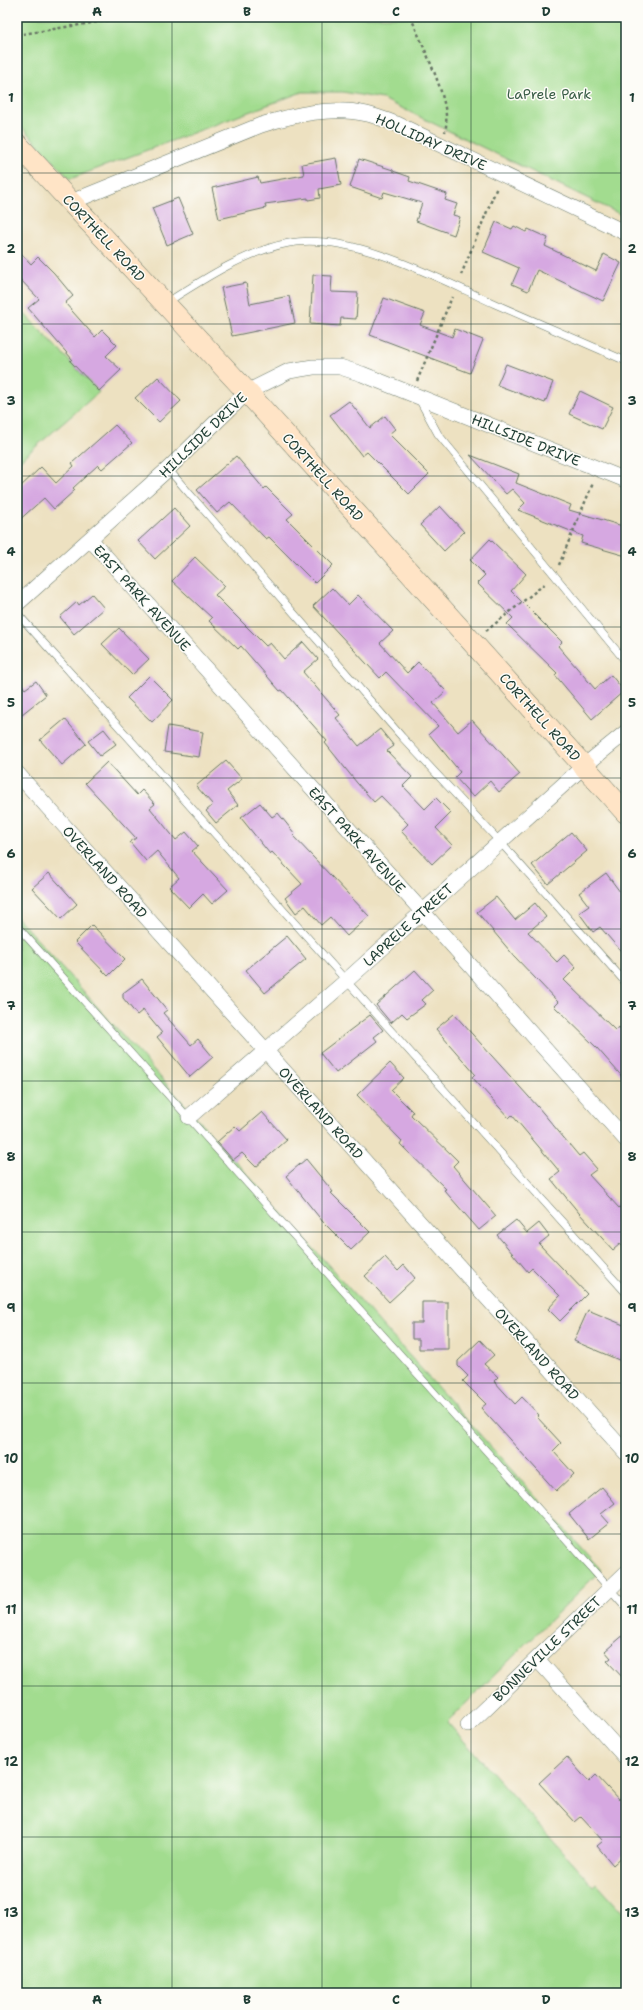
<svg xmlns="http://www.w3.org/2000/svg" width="643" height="2010" viewBox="0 0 643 2010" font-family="'Shantell Sans',sans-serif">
<rect width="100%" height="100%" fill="#fdfcf7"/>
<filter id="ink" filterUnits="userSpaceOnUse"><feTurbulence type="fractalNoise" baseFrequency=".025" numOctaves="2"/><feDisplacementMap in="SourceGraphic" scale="8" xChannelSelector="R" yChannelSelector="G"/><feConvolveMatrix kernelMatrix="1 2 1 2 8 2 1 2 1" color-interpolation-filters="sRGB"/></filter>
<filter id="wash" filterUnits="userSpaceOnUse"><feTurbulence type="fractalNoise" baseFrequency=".012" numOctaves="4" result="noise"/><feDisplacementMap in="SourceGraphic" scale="16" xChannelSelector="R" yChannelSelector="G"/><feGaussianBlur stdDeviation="0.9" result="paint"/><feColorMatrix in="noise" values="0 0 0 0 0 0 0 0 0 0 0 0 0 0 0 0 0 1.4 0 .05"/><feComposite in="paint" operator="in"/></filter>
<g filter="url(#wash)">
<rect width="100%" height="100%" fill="#ede1c1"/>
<path fill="#a2dc8f" stroke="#608c62" d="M17 17H626V217L383 99 343 92H302L70 179 17 122Z
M17 306 99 392 17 463Z
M17 917 601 1570 447 1722 593 1886 596 1883 626 1916V1993H17Z"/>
<g id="blocks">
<path fill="#d6a8e1" d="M336 158 341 185 319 189 320 198 308 200V198L265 204 266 208 219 219 212 188 258 177 260 183 304 175 302 164Z
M359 159 393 170V171L410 177 409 181 447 194 445 200 457 204 453 215 460 217 454 235 416 221 422 203 384 192 382 198 350 187Z
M178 198 193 234 167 245 152 208Z
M496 222 512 229 514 226 526 232 528 229 548 238 545 246 596 271 604 254 621 263 603 301 537 270 528 291 512 284 519 268 483 252Z
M17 249 31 264 38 257 54 273 73 296 65 303 95 337 102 330 117 345 106 356 121 370 99 391 70 361 72 359 28 308 39 299 17 276Z
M313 275 332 276 331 292 358 293 356 319 341 318 340 326 310 324Z
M246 283 250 304 289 296 295 323 232 336 221 288Z
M384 298 425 313 420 325 452 337 455 329 483 340 470 373 370 335Z
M506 364 553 382 545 403 497 385Z
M158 377 181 401 159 422 135 398Z
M580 391 613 407 602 429 569 414Z
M349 401 370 428 385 416 395 429 389 434 429 474 409 494 367 452 362 456 330 415Z
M115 425 132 443 102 469 98 465 73 488 75 490 54 509 44 498 17 522V490L41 467 56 483 74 466 72 463Z
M470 455 519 474 516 483 571 505 569 510 626 527V556L581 543 583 536 518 510 525 503 512 489 506 494Z
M236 456 264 489 266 487 293 514 287 519 333 565 315 583 269 537 266 539 230 502 217 513 197 490Z
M440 506 464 532 444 551 420 525Z
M174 508 190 526 155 559 138 541Z
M490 539 526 574 511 591 562 642 558 646 595 689 611 675 624 691 592 719 555 675 557 673 507 624 513 618 477 583 485 575 470 560Z
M195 557 225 586 215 595 266 646 270 643 284 659 303 642 318 659 303 672 340 715 336 718 359 746 380 729 394 746 387 751 412 777 403 786 425 809 436 798 451 813 436 828 452 845 432 864 401 831 408 824 381 796 374 802 357 783 325 743 327 741 282 690 280 691 241 646 238 649 209 621 212 618 172 581Z
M332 588 348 605 358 595 393 631 380 643 407 673 418 662 446 691 433 703 458 732 472 720 520 774 499 792 490 781 473 797 455 777 460 772 429 734 438 726 386 672 380 678 313 606Z
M92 594 104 608 74 634 60 617 77 602 79 605Z
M119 628 149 659 132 675 102 644Z
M149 676 173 700 152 722 127 698Z
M17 679 25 689 36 681 46 695 17 718Z
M65 719 86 744 62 765 40 740Z
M168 726 203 732 199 757 164 752Z
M104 729 116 744 100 756 88 741Z
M226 761 242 779 227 791 238 805 216 823 206 811 213 805 196 786Z
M107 762 137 795 142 790 155 804 150 808 176 840 186 832 198 846 192 851 228 890 212 904 203 894 189 908 169 887 179 878 157 851 146 861 130 842 136 838 85 783Z
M260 803 272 817 278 813 295 834 293 836 369 916 347 936 330 917 321 925 305 906 296 913 285 898 302 884 272 852 270 854 241 818Z
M571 832 587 851 548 884 532 865Z
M49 873 77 904 61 919 32 888Z
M606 873 626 900V957L600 927 593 932 579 913 589 906 579 893Z
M496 897 515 920 535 903 546 917 528 932 557 962 564 955 576 968 564 980 616 1031 619 1027 626 1035V1081L597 1048 554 1006 558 1002 515 957 477 912Z
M92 925 125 959 108 976 75 942Z
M287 936 306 959 265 993 246 970Z
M415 970 433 990 422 1000 426 1004 407 1018 402 1013 391 1023 376 1005Z
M142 979 167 1010 163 1013 191 1045 198 1039 213 1057 190 1077 157 1037 162 1033 143 1010 137 1015 123 998V993Z
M454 1014 538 1107 579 1156 583 1153 597 1169 589 1175 619 1208 626 1202V1251L620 1244 613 1250 579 1213 551 1179 560 1172 512 1115 509 1118 472 1077 475 1074 436 1029Z
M370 1015 383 1030 374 1037 377 1041 336 1073 320 1053Z
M390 1063 404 1078 391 1090 413 1112 411 1115 458 1161 453 1166 496 1216 479 1230 444 1190 446 1189 400 1144 402 1141 357 1095Z
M262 1112 287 1140 256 1167 242 1153 233 1160 217 1142 235 1126 240 1131Z
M306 1159 333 1192 331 1193 370 1232 351 1250 323 1222 286 1176Z
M516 1220 527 1233 539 1223 549 1236 539 1244 587 1294 560 1321 548 1309 560 1296 532 1268 528 1272 497 1235Z
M385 1257 398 1271 404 1265 415 1278 389 1302 365 1276Z
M422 1302H448V1349H419V1339H412V1323H422Z
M588 1310 626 1326V1363L574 1341Z
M480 1340 494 1355 484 1364 498 1377 494 1381 515 1404 522 1397 539 1415 537 1417 561 1443 553 1451 574 1474 556 1491 481 1408 486 1404 463 1381 468 1376 458 1366V1361Z
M602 1487 615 1503 601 1514 609 1523 589 1539 569 1514Z
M626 1633V1681L607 1661 611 1658 605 1651Z
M567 1757 589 1782 596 1775 619 1800 620 1798 626 1805V1853L613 1865 597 1846 603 1841 581 1817 575 1822 539 1783Z"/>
</g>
</g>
<g filter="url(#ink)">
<use href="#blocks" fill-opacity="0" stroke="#677665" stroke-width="1"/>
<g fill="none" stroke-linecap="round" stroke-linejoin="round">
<defs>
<path id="lane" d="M166 303C202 280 246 251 289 243 353 232 437 278 495 304 539 323 582 342 626 361
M419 399 438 434 626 662
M168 469 402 737 501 843 626 983
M17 613 626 1293
M17 926 626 1607"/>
<path id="street" d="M71 202 261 125C296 114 332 106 367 114 377 116 387 121 397 124L626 233
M90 539 626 1140
M17 604 168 469 247 392 289 371 313 367H340L362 374 626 480
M17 773 626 1453
M189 1117 346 981 584 766 626 732
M537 1659 626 1758
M468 1725 626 1573"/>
<path id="secondary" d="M17 144 247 392 626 813"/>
</defs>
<use href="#lane" stroke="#677665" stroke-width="8"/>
<use href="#street" stroke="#677665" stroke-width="16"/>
<use href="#secondary" stroke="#677665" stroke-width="22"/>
<path stroke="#677665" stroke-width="2.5" stroke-dasharray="3 3" stroke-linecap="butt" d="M411 17C422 47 453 102 445 132
M17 35 128 17
M461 275 497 187
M417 381 452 297
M559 565 593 483
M486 631 546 583"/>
<use href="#lane" stroke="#fff" stroke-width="7"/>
<use href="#street" stroke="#fff" stroke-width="15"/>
<use href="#secondary" stroke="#ffe4c6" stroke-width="21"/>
</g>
</g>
<path fill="none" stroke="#1f3d34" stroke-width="1" stroke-opacity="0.55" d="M172 17V1993M322 17V1993M471 17V1993M17 173H626M17 324H626M17 476H626M17 627H626M17 778H626M17 929H626M17 1081H626M17 1232H626M17 1383H626M17 1534H626M17 1686H626M17 1837H626"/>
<g text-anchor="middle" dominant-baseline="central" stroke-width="3" stroke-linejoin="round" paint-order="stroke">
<g font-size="14" fill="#395d46" stroke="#fdfcf7">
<text x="549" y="94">LaPrele Park</text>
</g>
<g font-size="14" fill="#1f3d34" stroke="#fdfcf7">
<text transform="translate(431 142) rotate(24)">HOLLIDAY DRIVE</text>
<text transform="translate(104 238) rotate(47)">CORTHELL ROAD</text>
<text transform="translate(203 435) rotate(-44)">HILLSIDE DRIVE</text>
<text transform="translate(526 440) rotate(22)">HILLSIDE DRIVE</text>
<text transform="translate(323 477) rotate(48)">CORTHELL ROAD</text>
<text transform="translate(142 598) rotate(48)">EAST PARK AVENUE</text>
<text transform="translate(540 717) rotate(48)">CORTHELL ROAD</text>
<text transform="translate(357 840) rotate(48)">EAST PARK AVENUE</text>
<text transform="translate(105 872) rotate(48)">OVERLAND ROAD</text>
<text transform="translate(408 925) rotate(-42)">LAPRELE STREET</text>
<text transform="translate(321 1113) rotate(48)">OVERLAND ROAD</text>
<text transform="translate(537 1354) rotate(48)">OVERLAND ROAD</text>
<text transform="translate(547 1649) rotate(-44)">BONNEVILLE STREET</text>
</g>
</g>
<rect width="643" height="2010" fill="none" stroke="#fdfcf7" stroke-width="44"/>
<rect x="22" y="22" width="599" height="1966" fill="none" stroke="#1f3d34" stroke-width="1.5"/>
<g font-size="13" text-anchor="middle" font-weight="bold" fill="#1f3d34">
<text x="97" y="16">A</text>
<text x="247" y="16">B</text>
<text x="396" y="16">C</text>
<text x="546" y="16">D</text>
<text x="11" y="102">1</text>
<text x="632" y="102">1</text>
<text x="11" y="253">2</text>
<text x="632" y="253">2</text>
<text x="11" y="405">3</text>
<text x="632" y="405">3</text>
<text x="11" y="556">4</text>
<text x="632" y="556">4</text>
<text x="11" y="707">5</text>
<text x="632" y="707">5</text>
<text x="11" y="858">6</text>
<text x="632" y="858">6</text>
<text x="11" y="1010">7</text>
<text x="632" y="1010">7</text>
<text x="11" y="1161">8</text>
<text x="632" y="1161">8</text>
<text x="11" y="1312">9</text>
<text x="632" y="1312">9</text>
<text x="11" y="1463">10</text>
<text x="632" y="1463">10</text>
<text x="11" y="1614">11</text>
<text x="632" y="1614">11</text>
<text x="11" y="1766">12</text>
<text x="632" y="1766">12</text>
<text x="11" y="1917">13</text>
<text x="632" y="1917">13</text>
<text x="97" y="2004">A</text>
<text x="247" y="2004">B</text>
<text x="396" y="2004">C</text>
<text x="546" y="2004">D</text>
</g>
</svg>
